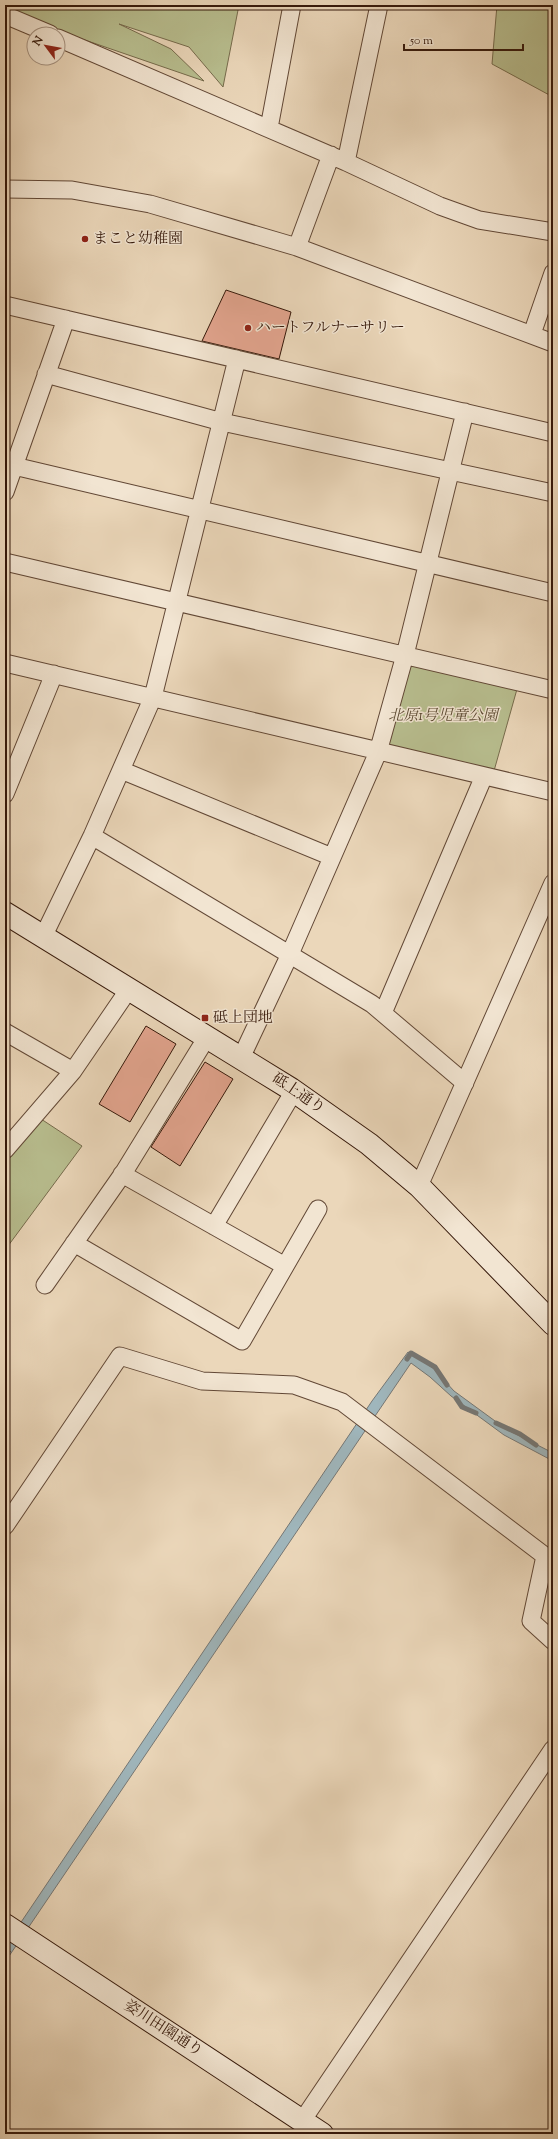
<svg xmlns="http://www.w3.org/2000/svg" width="558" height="2139" viewBox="0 0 558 2139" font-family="'Sorts Mill Goudy','Noto Serif JP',serif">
<rect width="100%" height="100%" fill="#ebd7ba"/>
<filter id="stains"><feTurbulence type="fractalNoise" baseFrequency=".005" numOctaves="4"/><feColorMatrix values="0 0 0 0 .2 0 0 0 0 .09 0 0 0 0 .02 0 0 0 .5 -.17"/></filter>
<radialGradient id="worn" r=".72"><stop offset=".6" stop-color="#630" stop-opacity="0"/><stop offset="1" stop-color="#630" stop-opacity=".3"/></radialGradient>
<path fill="#b8be8f" stroke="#766b4c" d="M7 5H239L223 87 189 47 119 24 171 49 204 81 15 16Z
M497 5H553V97L492 64Z
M405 655 519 682 492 778 378 752Z
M35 1115 82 1146 5 1250V1150Z"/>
<path fill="#9fb6bc" stroke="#757775" d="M408 1352 433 1368 454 1391 506 1429 553 1453V1461L504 1435 451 1396 430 1377 411 1363 5 1962V1946L372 1401Z"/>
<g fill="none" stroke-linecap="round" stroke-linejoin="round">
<path stroke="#757775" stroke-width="5" d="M407 1359 411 1353 435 1367 447 1385
M456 1398 462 1407 476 1413
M496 1423 520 1434 536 1445"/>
</g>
<path fill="#e3a58f" stroke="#35180a" d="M226 290 291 312 279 359 202 341Z
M146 1026 176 1044 130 1122 99 1104Z
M205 1062 233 1079 180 1166 151 1147Z"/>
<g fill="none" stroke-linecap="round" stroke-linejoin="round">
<defs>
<path id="street" d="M5 15 50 34
M58 38 346 162 440 206 479 220 553 232
M269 128 292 5
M346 162 379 5
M5 189 72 190 150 204 297 247 553 343
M297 247 331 155
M5 305 553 433
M532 334 553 273
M46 374 222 422 553 493
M14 466 553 593
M5 492 66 319
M5 562 553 690
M5 663 553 792
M121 770 332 857
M5 794 54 674
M92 836 372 1004 465 1083
M43 937 92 836 153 697 237 359
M383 1013 484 776
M5 1032 73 1071
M241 1058 290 954 378 752 405 655 465 412
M5 1150 73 1071 129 989
M122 1174 285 1266
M419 1186 553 883
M214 1226 294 1091
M74 1243 242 1341 318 1209
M45 1285 124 1172 207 1037
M5 1526 120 1356 202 1381 294 1385 342 1402 545 1556 531 1621 553 1641
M302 2121 553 1749"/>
<path id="secondary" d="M5 913 291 1089 369 1144 419 1186 553 1324
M5 1925 322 2134"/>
</defs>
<use href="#street" stroke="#624836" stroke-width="19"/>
<use href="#secondary" stroke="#35180a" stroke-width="24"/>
<path stroke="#35180a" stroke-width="2.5" stroke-dasharray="1 2" stroke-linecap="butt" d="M5 1959 10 1951"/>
<use href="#street" stroke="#f2e5d2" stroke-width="17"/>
<use href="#secondary" stroke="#f2e5d2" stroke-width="22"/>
</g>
<g fill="#8f2418" stroke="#f2e5d2" stroke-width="1.5">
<circle cx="85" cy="239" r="4"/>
<circle cx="248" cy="328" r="4"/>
<rect x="201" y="1014" width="8" height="8" rx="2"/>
</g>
<g text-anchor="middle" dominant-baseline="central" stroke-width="3" stroke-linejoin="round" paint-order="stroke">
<g font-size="15" fill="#35180a" stroke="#f2e5d2" text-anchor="start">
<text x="93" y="239">まこと幼稚園</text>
<text x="256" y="328">ハートフルナーサリー</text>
<text x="213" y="1018">砥上団地</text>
</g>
<g font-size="15" font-style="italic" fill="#5c4a32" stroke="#f2e5d2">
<text x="443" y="716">北原1号児童公園</text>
</g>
<g font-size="15" fill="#35180a" stroke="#f2e5d2">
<text transform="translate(298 1094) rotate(34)">砥上通り</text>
<text transform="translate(163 2029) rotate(33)">姿川田園通り</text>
</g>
</g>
<rect width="558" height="2139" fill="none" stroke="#ebd7ba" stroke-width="20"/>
<rect x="6" y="6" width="546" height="2127" fill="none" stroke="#35180a" stroke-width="2"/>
<rect x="10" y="10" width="538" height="2119" fill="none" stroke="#35180a"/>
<g transform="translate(46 46) rotate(302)"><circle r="19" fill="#f2e5d2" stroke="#a69382"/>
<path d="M0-3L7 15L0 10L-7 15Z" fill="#8f2418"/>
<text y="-6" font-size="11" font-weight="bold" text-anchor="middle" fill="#35180a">N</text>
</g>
<path d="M404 44v6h119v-6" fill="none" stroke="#35180a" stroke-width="2"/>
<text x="410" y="44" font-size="12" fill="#35180a" stroke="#f2e5d2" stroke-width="3" paint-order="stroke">50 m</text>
<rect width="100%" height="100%" filter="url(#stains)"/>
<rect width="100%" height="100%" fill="url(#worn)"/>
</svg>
